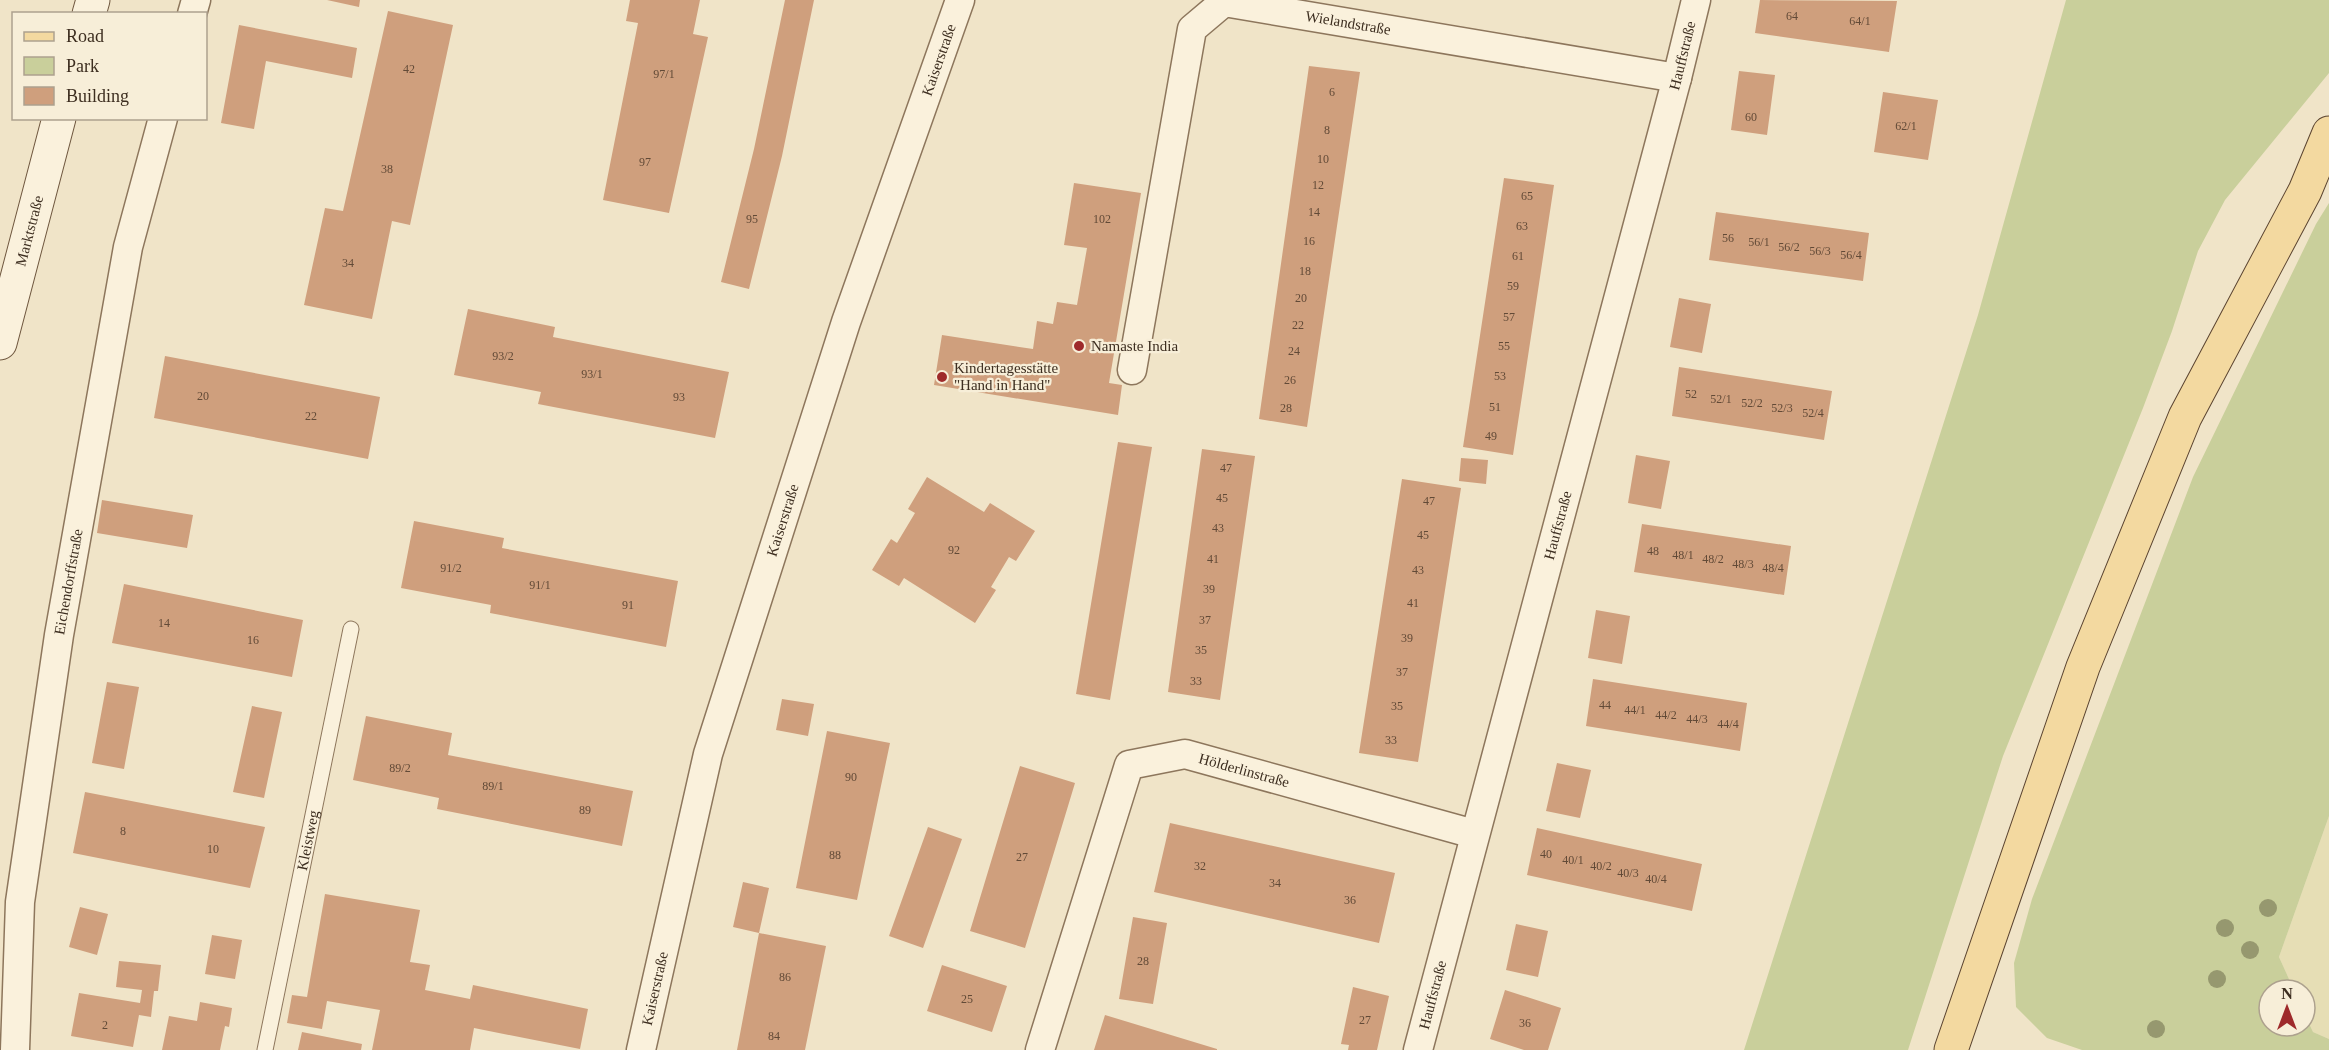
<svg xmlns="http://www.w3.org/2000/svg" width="2329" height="1050" viewBox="0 0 2329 1050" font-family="'Times New Roman',serif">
<rect width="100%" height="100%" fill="#f0e4c8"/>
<path fill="#e6deb5" d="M2329 816V1039L2313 1032 2305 1015V990H2294L2279 957Z"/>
<path fill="#c9cf9b" d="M2066 0H2329V73L2225 200 2198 251 2172 331 2143 408 2003 756 1908 1050H1744L1978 315Z
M2329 203V816L2279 957 2294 990H2269V1026H2305V1015L2313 1032 2329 1039V1050H2082L2047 1038 2016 1007 2014 963 2032 899 2193 477 2316 224Z"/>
<path fill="#cf9f7d" d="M327 0H360L359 7Z
M630 0H700L693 34 708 37 669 213 603 200 638 23 626 21Z
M785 0H814L782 156 749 289 721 282 754 149Z
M1760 0 1897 1 1889 52 1755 33Z
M388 11 453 25 410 225 392 221 372 319 304 305 325 208 343 211Z
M239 25 357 48 352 78 266 61 254 129 221 123Z
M1309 66 1360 72 1307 427 1259 419Z
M1739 71 1775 75 1767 135 1731 130Z
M1883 92 1938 100 1928 160 1874 152Z
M1504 178 1554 185 1513 455 1463 447Z
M1074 183 1141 193 1109 383 1122 385 1118 415 934 385 942 335 1033 349 1037 321 1053 324 1057 302 1077 305 1087 248 1064 245Z
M1716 212 1869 233 1863 281 1709 260Z
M1679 298 1711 304 1702 353 1670 347Z
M468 309 555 327 553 337 729 372 715 438 538 404 541 392 454 375Z
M165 356 380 397 368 459 154 418Z
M1679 367 1832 391 1824 440 1672 416Z
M1118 442 1152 447 1110 700 1076 694Z
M1202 449 1255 456 1220 700 1168 692Z
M1636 455 1670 461 1661 509 1628 503Z
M1461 458 1488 460 1486 484 1459 481Z
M927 477 984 512 990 503 1035 531 1016 561 1009 557 991 587 996 590 975 623 904 578 899 586 872 570 891 539 897 543 915 513 908 509Z
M1402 479 1461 488 1418 762 1359 753Z
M102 500 193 515 187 548 97 533Z
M414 521 504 538 502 548 678 581 666 647 490 613 491 605 401 588Z
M1642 524 1791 546 1784 595 1634 572Z
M124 584 303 620 292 677 112 643Z
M1596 610 1630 616 1622 664 1588 658Z
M1593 679 1747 703 1740 751 1586 726Z
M107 682 139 687 124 769 92 763Z
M782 699 814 704 808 736 776 730Z
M252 706 282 712 264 798 233 792Z
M366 716 452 733 448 755 633 791 622 846 437 809 439 798 353 780Z
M827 731 890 743 857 900 796 888Z
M1557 763 1591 770 1580 818 1546 811Z
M1020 766 1075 783 1025 948 970 931Z
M85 792 265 827 250 888 73 853Z
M1170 823 1395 873 1379 943 1154 892Z
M928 827 962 839 923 948 889 936Z
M1537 828 1702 864 1692 911 1527 875Z
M743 882 769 888 759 933 733 927Z
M325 894 420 910 410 962 430 965 425 990 470 999 473 985 588 1009 580 1049 474 1028 470 1050H372L380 1010 327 1001 322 1029 287 1023 292 995 307 997Z
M80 907 108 914 97 955 69 947Z
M1133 917 1167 923 1153 1004 1119 999Z
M1516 924 1548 931 1538 977 1506 970Z
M759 933 826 946 805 1050H737Z
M212 935 242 940 235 979 205 974Z
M119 961 161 965 158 991H154L151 1017 139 1015 133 1047 71 1036 79 993 140 1003 142 990 116 987Z
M942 965 1007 986 992 1032 927 1011Z
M1353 987 1389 996 1377 1050H1348L1349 1045 1341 1044Z
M1505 990 1561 1008 1548 1050H1524L1490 1039Z
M200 1002 232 1008 229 1027 225 1026 220 1050H162L169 1016 197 1021Z
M1105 1015 1217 1049V1050H1094Z
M302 1032 362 1044 361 1050H298Z"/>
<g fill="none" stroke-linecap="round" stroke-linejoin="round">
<defs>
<g id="lane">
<path id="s1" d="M265 1050 351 629"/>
</g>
<g id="street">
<path d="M192 14 196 0"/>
<path id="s2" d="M1132 370 1192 29 1224 2 1677 78"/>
<path id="s3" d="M15 1050 20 902 59 635 128 247 163 118"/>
<path id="s4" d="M641 1050 708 754 846 322 960 0"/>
<path id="s5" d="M1040 1050 1129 765 1185 754 1474 834"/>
<path id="s6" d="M1418 1050 1677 78 1696 0"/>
</g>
<g id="secondary">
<path d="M89 14 93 0"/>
<path id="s7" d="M0 343 59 118"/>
</g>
<path id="primary" d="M1951 1050 2083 667 2185 417 2305 191 2329 133"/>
</defs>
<use href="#lane" stroke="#8d765c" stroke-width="17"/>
<use href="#street" stroke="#8d765c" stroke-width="31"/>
<use href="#secondary" stroke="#6f573f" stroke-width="35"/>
<use href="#primary" stroke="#5b4430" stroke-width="35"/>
<use href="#lane" stroke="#faf1dc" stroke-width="15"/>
<use href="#street" stroke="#faf1dc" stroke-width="28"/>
<use href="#secondary" stroke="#faf1dc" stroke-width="33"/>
<use href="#primary" stroke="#f3d9a0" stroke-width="33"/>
</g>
<g fill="#96986f">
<circle cx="2268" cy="908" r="9"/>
<circle cx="2225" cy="928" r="9"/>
<circle cx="2250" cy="950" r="9"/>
<circle cx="2217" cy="979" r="9"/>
<circle cx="2156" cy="1029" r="9"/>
</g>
<g fill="#9e2a2b" stroke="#f7eed8" stroke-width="2">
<circle cx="1079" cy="346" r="6"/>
<circle cx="942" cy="377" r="6"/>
</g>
<g text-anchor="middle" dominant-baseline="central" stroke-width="4.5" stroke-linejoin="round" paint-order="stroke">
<g font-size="12" fill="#624a37">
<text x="1792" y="16">64</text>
<text x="1860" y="21">64/1</text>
<text x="409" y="69">42</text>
<text x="664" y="74">97/1</text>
<text x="1332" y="92">6</text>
<text x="1751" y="117">60</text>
<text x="1906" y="126">62/1</text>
<text x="1327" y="130">8</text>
<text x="1323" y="159">10</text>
<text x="645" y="162">97</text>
<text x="387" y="169">38</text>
<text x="1318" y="185">12</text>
<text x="1527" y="196">65</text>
<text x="1314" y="212">14</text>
<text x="752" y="219">95</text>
<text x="1102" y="219">102</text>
<text x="1522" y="226">63</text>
<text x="1728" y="238">56</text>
<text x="1309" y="241">16</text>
<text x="1759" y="242">56/1</text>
<text x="1789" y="247">56/2</text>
<text x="1820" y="251">56/3</text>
<text x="1851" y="255">56/4</text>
<text x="1518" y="256">61</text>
<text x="348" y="263">34</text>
<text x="1305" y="271">18</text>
<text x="1513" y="286">59</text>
<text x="1301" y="298">20</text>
<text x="1509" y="317">57</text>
<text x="1298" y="325">22</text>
<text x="1504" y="346">55</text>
<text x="1294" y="351">24</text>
<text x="503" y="356">93/2</text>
<text x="592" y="374">93/1</text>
<text x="1500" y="376">53</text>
<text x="1290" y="380">26</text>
<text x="1691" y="394">52</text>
<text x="203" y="396">20</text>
<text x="679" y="397">93</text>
<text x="1721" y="399">52/1</text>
<text x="1752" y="403">52/2</text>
<text x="1495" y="407">51</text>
<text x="1286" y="408">28</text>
<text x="1782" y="408">52/3</text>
<text x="1813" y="413">52/4</text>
<text x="311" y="416">22</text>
<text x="1491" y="436">49</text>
<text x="1226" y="468">47</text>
<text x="1222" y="498">45</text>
<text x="1429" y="501">47</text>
<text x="1218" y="528">43</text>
<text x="1423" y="535">45</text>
<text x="954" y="550">92</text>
<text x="1653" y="551">48</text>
<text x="1683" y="555">48/1</text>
<text x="1213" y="559">41</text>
<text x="1713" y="559">48/2</text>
<text x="1743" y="564">48/3</text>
<text x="451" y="568">91/2</text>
<text x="1773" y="568">48/4</text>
<text x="1418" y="570">43</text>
<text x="540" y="585">91/1</text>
<text x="1209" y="589">39</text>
<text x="1413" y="603">41</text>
<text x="628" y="605">91</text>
<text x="1205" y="620">37</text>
<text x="164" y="623">14</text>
<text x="1407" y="638">39</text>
<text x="253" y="640">16</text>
<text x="1201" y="650">35</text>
<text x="1402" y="672">37</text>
<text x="1196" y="681">33</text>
<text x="1605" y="705">44</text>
<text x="1397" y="706">35</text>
<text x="1635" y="710">44/1</text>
<text x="1666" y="715">44/2</text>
<text x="1697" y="719">44/3</text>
<text x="1728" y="724">44/4</text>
<text x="1391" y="740">33</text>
<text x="400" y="768">89/2</text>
<text x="851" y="777">90</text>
<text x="493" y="786">89/1</text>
<text x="585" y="810">89</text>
<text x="123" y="831">8</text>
<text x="213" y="849">10</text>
<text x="1546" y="854">40</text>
<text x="835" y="855">88</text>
<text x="1022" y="857">27</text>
<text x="1573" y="860">40/1</text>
<text x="1200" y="866">32</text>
<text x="1601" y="866">40/2</text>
<text x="1628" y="873">40/3</text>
<text x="1656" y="879">40/4</text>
<text x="1275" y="883">34</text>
<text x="1350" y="900">36</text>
<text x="1143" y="961">28</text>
<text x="785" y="977">86</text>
<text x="967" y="999">25</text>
<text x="1365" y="1020">27</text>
<text x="1525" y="1023">36</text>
<text x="105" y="1025">2</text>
<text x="774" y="1036">84</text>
</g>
<g font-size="15" fill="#3d2e20" stroke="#f7eed8">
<text stroke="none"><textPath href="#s2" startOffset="514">Wielandstraße</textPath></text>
<text stroke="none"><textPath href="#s6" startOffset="1029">Hauffstraße</textPath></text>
<text stroke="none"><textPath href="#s4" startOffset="1035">Kaiserstraße</textPath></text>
<text stroke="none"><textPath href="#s7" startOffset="116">Marktstraße</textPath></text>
<text stroke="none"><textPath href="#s4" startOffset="549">Kaiserstraße</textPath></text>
<text stroke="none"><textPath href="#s6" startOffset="543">Hauffstraße</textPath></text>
<text stroke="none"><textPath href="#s3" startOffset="472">Eichendorffstraße</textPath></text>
<text stroke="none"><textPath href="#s5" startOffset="417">Hölderlinstraße</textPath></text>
<text stroke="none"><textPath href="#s1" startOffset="214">Kleistweg</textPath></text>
<text stroke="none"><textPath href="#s4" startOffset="63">Kaiserstraße</textPath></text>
<text stroke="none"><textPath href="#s6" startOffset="57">Hauffstraße</textPath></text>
</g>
<g font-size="15" fill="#3d2e20" stroke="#f7eed8" text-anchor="start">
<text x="1091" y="346">Namaste India</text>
<text x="954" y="368">Kindertagesstätte<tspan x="954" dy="17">"Hand in Hand"</tspan></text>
</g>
</g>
<rect x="12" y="12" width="195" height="108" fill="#f7eed8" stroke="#ada18e" stroke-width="1.5"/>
<rect x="24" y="32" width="30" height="9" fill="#f3d9a0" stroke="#ada18e" stroke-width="1.5"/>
<text x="66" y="42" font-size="18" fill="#3d2e20">Road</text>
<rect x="24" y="57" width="30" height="18" fill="#c9cf9b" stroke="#ada18e" stroke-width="1.5"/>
<text x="66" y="72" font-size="18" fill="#3d2e20">Park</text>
<rect x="24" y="87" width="30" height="18" fill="#cf9f7d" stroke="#ada18e" stroke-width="1.5"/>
<text x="66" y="102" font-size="18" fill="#3d2e20">Building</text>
<g transform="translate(2287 1008)"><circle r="28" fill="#f7eed8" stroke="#ada18e" stroke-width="1.5"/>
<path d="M0-4.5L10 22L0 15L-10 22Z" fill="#9e2a2b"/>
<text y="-9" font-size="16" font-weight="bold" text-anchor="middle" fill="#3d2e20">N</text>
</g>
</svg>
